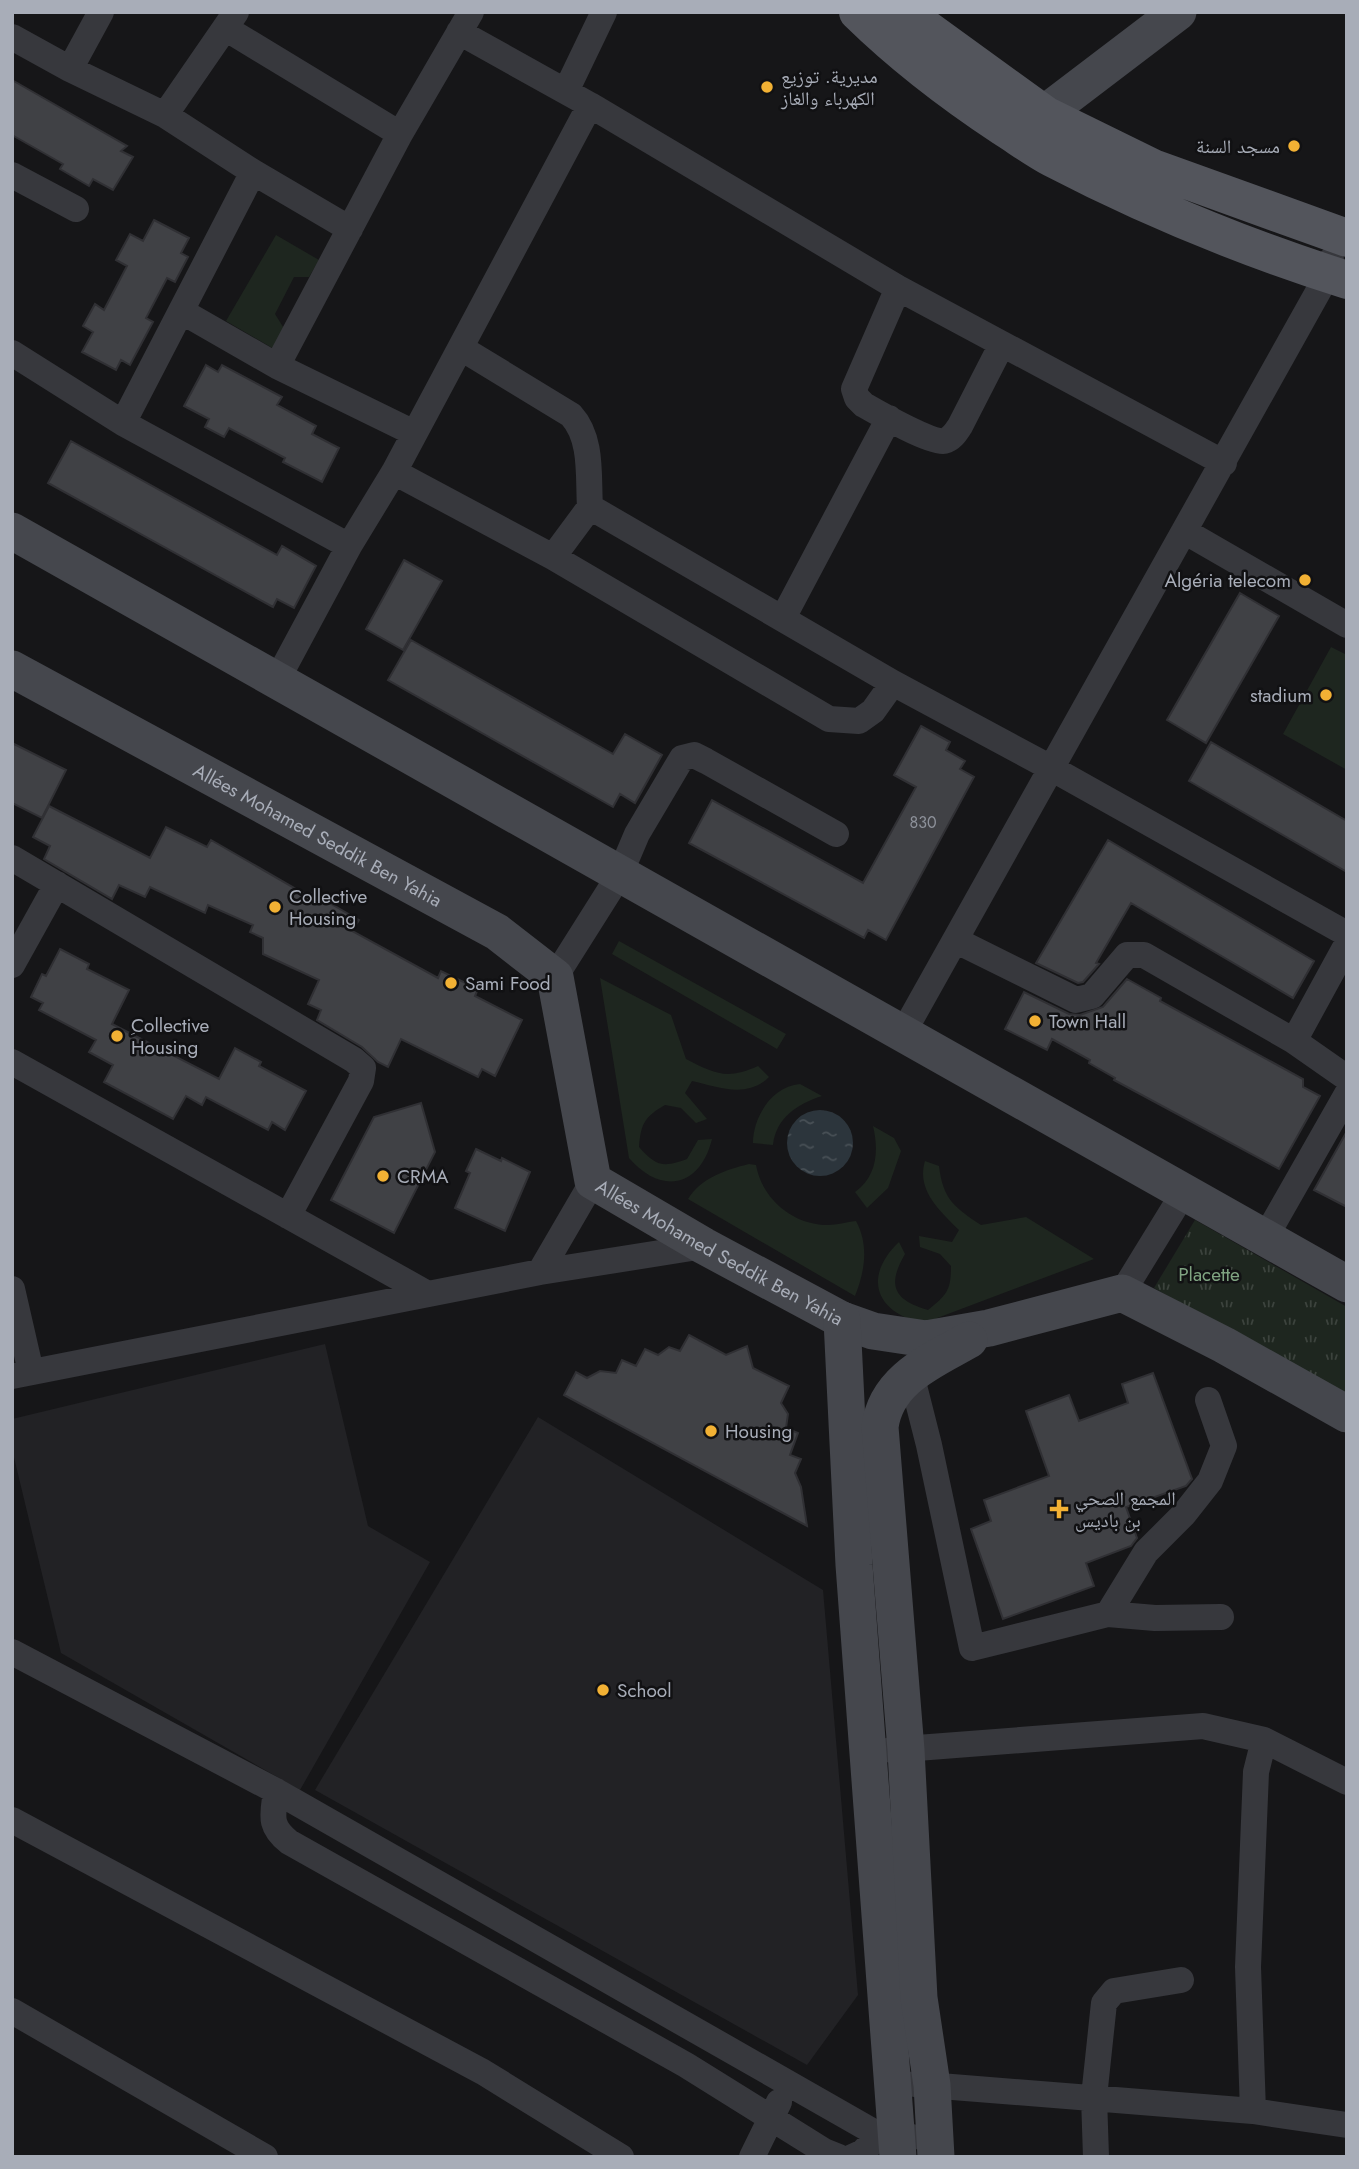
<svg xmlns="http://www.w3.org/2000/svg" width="1359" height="2169" viewBox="0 0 1359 2169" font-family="Jost,'Noto Naskh Arabic',sans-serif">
<defs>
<pattern id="park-tufts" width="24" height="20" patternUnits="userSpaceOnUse" patternTransform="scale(1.75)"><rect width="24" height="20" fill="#1e261f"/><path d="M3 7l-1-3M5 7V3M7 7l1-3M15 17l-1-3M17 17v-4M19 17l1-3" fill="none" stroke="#3c433d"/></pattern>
<pattern id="water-ripples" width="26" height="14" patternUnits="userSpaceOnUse" patternTransform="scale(1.75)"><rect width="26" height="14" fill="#2c353c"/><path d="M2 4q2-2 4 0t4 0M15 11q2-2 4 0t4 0" fill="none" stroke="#485056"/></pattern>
</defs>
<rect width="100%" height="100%" fill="#161618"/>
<path fill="#222225" d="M325 1344 368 1526 430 1562 300 1790 61 1653 12 1449V1419Z
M538 1417 823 1590 858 1995 807 2065 315 1790Z"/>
<path fill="#1e261f" d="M276 235 319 260 309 277H294L275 314 285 330 274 349 226 321Z
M1331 647 1347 655V770L1283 734Z
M619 941 786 1034 777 1049 612 954Z
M600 978 671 1015 686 1059C715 1074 727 1080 758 1066L769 1077C747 1099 718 1087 692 1081L685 1093 707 1119 696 1123 681 1108 665 1105C644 1117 641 1124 639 1147 656 1166 663 1168 687 1159L698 1140 712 1139C700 1188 661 1195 629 1158Z
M800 1084 822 1096C797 1104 776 1118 773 1145L753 1143C753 1117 772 1086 800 1084Z
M873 1126 894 1138 901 1151 888 1188 867 1208 855 1192C877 1176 879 1151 873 1126Z
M925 1161 939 1166C943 1199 954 1207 981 1225L1026 1217 1094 1259 924 1323C876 1314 862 1277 899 1242L905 1254C887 1285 893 1300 928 1310 947 1295 951 1290 951 1266L940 1254 920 1247 919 1236 952 1242 959 1230C940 1211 916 1190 925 1161Z
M749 1164 756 1165C762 1199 793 1225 828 1225 837 1225 846 1222 856 1221 869 1245 865 1271 855 1296L688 1199C701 1178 725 1170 749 1164Z"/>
<path fill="url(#park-tufts)" d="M1195 1220 1347 1307V1397L1154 1288Z"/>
<path fill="url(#water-ripples)" d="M787 1143a33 33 0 1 1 66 0a33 33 0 1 1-66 0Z"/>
<path fill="#404145" stroke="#303034" stroke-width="2" d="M12 80 127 146 121 151 133 157 113 190 93 179 89 186 60 169 63 164 12 135Z
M154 220 189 238 181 253 188 257 175 282 167 278 146 318 153 322 130 365 121 360 116 370 82 352 93 332 83 326 95 304 104 310 127 266 116 260 130 234 143 241Z
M206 365 218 372 222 365 282 397 277 405 316 426 312 434 339 448 322 482 283 462 285 458 229 428 224 437 205 427 209 419 184 406Z
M71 441 277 555 282 546 316 566 294 608 277 599 273 607 48 483Z
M404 560 442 581 403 650 366 629Z
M1240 593 1279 616 1206 743 1167 720Z
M411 640 613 754 625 734 662 755 635 803 620 794 613 807 388 680Z
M921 726 950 742 946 750 965 761 960 769 974 777 886 940 868 930 864 938 689 843 712 800 863 883 916 787 894 775Z
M1211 742 1347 821V872L1189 781Z
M12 743 66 770 42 818 12 803Z
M49 806 150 858 166 827 207 847 211 840 310 897 312 893 359 920 352 931 438 978 441 971 478 989 475 996 522 1020 495 1076 482 1069 478 1077 401 1039 388 1067 378 1062 362 1047 317 1020 321 1010 308 1004 319 980 263 954V938L250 932 253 925 208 905 205 913 150 887 145 897 119 885 112 899 44 859 50 846 33 837Z
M1108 840 1314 961 1293 998 1131 903 1096 963 1099 964 1083 982 1078 983 1036 963Z
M60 949 89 964 87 969 129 990 112 1024 219 1079 235 1048 261 1062 259 1066 306 1091 285 1130 272 1122 268 1130 206 1097 202 1105 186 1096 173 1119 104 1082 113 1065 89 1052 96 1040 39 1010 43 1003 31 997 42 974 46 976Z
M1127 979 1161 998 1160 1001 1303 1079V1087L1320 1096 1279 1169 1114 1080 1115 1078 1089 1063 1090 1060 1052 1039 1047 1050 1005 1029 1024 992 1069 1014 1080 1015 1103 1007Z
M421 1103 435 1152 394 1233 331 1200 374 1117Z
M1347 1131V1207L1314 1190Z
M476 1149 501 1161 502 1158 530 1172 505 1231 455 1208 470 1173 466 1171Z
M689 1335 726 1355 747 1346 753 1368 789 1386 781 1403 788 1414 786 1428 798 1433 790 1455 801 1459 795 1473 801 1487 807 1526 564 1395 576 1372 587 1378 600 1371 616 1373 622 1360 636 1366 645 1349 658 1355 669 1347 680 1351Z
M1153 1373 1192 1479 1186 1486 1126 1507 1137 1538 1131 1546 1086 1563 1094 1586 1003 1619 971 1529 991 1521 984 1500 1049 1476 1026 1411 1069 1395 1079 1421 1128 1403 1122 1384Z"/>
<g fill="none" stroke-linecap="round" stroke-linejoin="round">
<path stroke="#37383d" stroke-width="26" d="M225 28 400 134
M12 37 70 69 165 115 253 172
M70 69 101 12
M566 91 604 12
M590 105 898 288 1224 463
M165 115 236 12
M12 175 76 209
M898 288 854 389 857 398 864 405C878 413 932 444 944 441 952 439 956 432 960 426L1002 344
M181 311 253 172 350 229
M461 348 571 415C593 439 588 477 590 507
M12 353 123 423 349 546
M277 366 414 433
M123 423 181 311 277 366 400 134 471 12
M394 472 553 557 829 719 859 721 873 711 893 683 1051 768 1347 934
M1184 531 1347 625
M553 557 590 507 893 683
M783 618 889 418
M277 680 349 546 394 472 590 105 459 32
M12 858 354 1060 363 1068 361 1081 288 1216
M955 940 1076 1000 1092 996 1127 955H1144L1294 1041 1347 1078
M12 965 57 884
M555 977 620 874 637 834 682 758 694 755 706 761 836 834
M903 1033 1328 274 1331 260
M1294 1041 1347 944
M12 1062 428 1294
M1265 1238 1347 1094
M540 1272 593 1181
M12 1289 31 1372
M1122 1293 1184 1192
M911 1374 929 1445 972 1648 1108 1614 1146 1552 1184 1514 1210 1481 1224 1446 1208 1400
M12 1376 540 1272 704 1246
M1108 1614 1155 1618 1221 1617
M12 1652 276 1791 879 2135 912 2137
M1264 1740 1347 1782
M891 1750 1203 1726 1264 1740 1256 1772 1248 1967 1253 2111
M276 1791C273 1815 268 1825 289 1842L686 2065 824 2151 839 2157
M12 1820 483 2072 621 2157
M12 2011 265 2157
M915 2084 1253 2111 1347 2125
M752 2157 779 2102
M852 2157 863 2152 879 2135
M1096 2157 1094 2097 1104 2003 1114 1991 1181 1980"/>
<g stroke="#45474d" stroke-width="37">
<path d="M1023 130 1178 12"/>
<path d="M12 531 1347 1284"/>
<path id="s1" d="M12 669 497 932 555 977 593 1181 704 1246 842 1320 873 1331 926 1339 989 1328 1122 1293 1224 1345 1347 1414"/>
<path d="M842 1320 854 1565 898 2157"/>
<path d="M936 2157 932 2085 919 1998 906 1750 880 1427C886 1379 932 1361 969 1340"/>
</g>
<path stroke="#53555c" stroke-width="38" d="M858 12C904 57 950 92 1003 127 1019 137 1035 149 1052 158 1146 207 1246 248 1347 280
M903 12 1045 115 1153 168 1347 238"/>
</g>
<g fill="#f2b134" stroke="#111113" stroke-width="2.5">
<circle cx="767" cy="87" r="7"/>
<circle cx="1294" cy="146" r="7"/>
<circle cx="1305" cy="580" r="7"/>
<circle cx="1326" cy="695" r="7"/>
<circle cx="275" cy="907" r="7"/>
<circle cx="451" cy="983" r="7"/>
<circle cx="1035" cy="1021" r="7"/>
<circle cx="117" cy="1036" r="7"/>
<circle cx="383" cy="1176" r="7"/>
<circle cx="711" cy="1431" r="7"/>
<path d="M1055.5 1498.5h7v7h7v7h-7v7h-7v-7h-7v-7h7z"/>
<circle cx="603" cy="1690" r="7"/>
</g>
<g text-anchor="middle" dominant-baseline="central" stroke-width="5" stroke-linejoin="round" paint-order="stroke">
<g font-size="16" fill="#8e929b">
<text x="923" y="822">830</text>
</g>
<g font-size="19" fill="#a8adb8" stroke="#111113" text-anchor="start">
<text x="781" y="76">مديرية. توزيع<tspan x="781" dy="22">الكهرباء والغاز</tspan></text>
<text x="1280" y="146" text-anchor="end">مسجد السنة</text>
<text x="1291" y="580" text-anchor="end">Algéria telecom</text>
<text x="1312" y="695" text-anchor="end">stadium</text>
<text x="289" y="896">Collective<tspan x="289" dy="22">Housing</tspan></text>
<text x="465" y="983">Sami Food</text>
<text x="1049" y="1021">Town Hall</text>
<text x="131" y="1025">ِCollective<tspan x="131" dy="22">Housing</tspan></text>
<text x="397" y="1176">CRMA</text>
<text x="725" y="1431">Housing</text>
<text x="1075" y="1498">المجمع الصحي<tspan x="1075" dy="22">بن باديس</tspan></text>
<text x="617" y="1690">School</text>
</g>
<g font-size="19" fill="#a8adb8" stroke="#111113">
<text stroke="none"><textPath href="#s1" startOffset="348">Allées Mohamed Seddik Ben Yahia</textPath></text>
<text stroke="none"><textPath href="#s1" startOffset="978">Allées Mohamed Seddik Ben Yahia</textPath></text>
</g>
<g font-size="19" fill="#7fa381" stroke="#111113">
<text x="1209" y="1274">Placette</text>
</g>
</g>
<rect width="1359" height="2169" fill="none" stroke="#a8adb8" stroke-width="28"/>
</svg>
